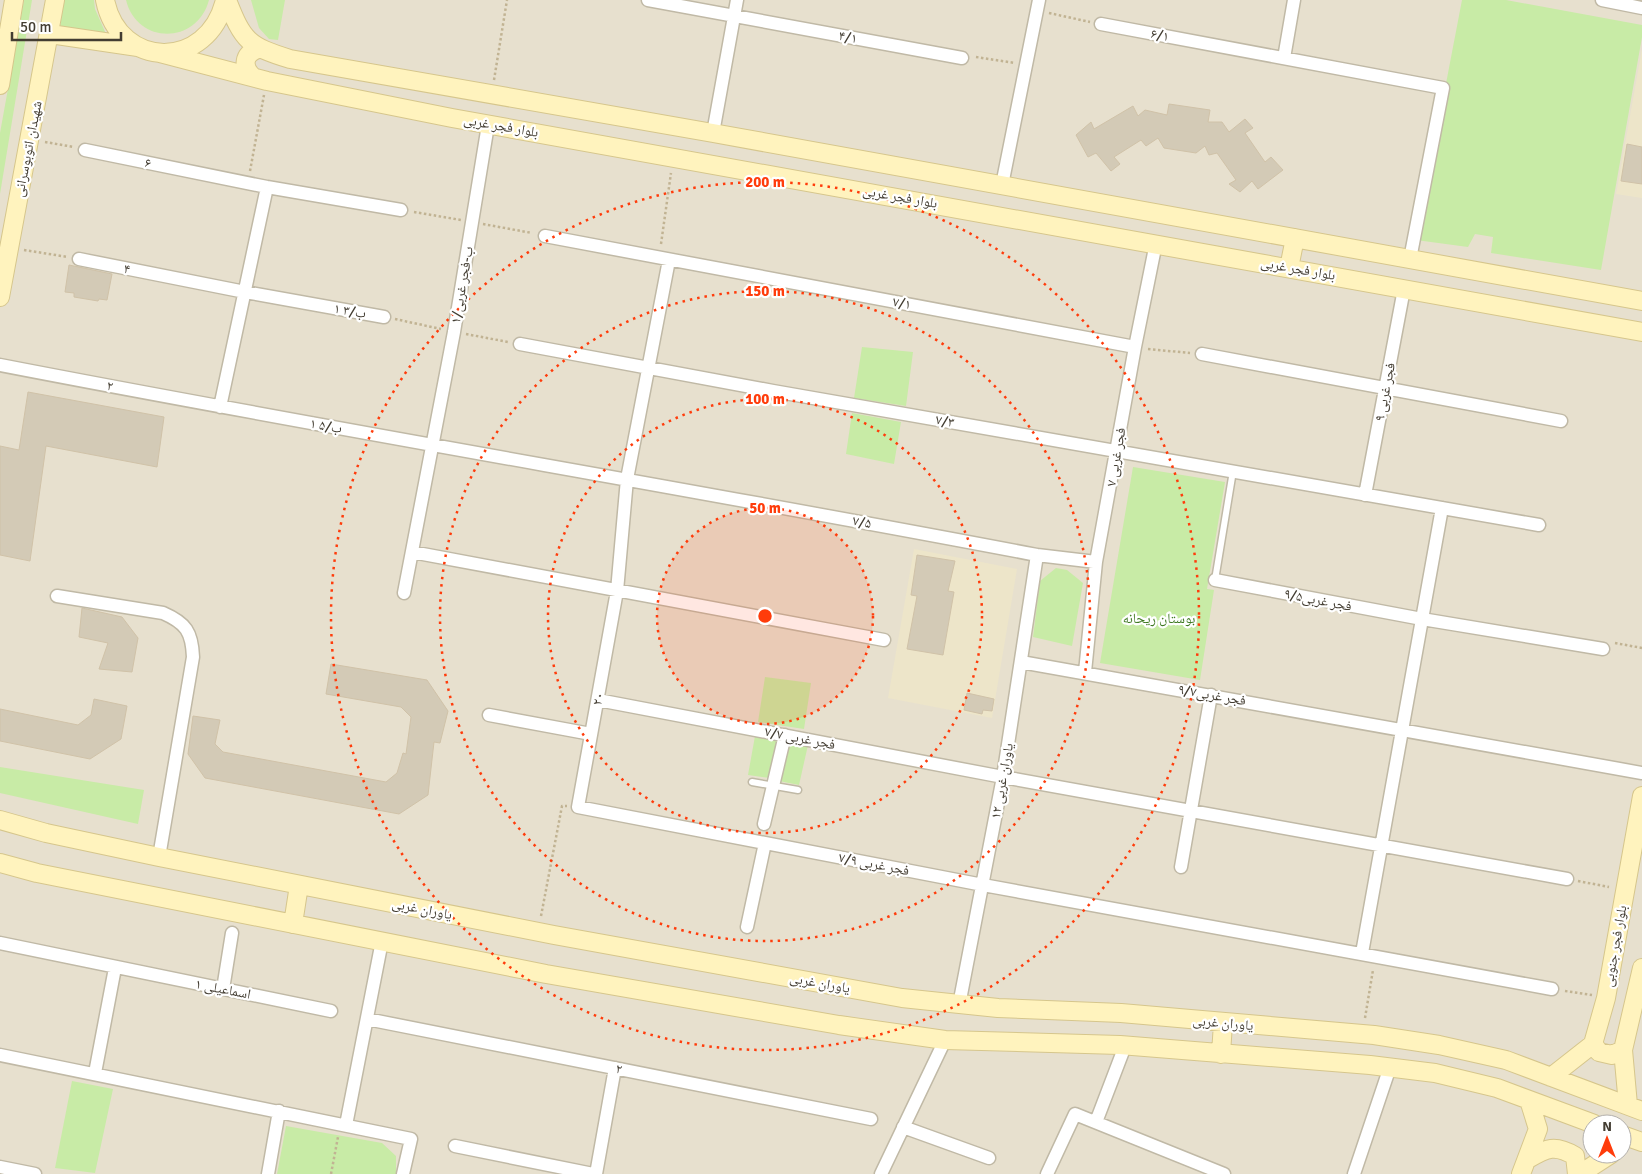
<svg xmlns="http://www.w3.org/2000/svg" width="1642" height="1174" viewBox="0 0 1642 1174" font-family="Signika,'Noto Naskh Arabic',sans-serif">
<rect width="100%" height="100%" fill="#f2eee1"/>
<path fill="#e7e0ce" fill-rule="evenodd" d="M0 0H1642V1174H0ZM1592 1124H1622V1154H1592Z"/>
<path fill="#ede5c9" d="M1642 49V198L1616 194Z
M914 549 1017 569 992 718 888 698Z"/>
<path fill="#c8eba6" d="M24 0H32L0 194V133Z
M64 0H94L95 9 106 34 60 26Z
M126 0H209C197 45 137 45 126 0Z
M251 0H285L278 40 269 39 259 28Z
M1462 0H1506L1642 25V37L1601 270 1491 253 1493 237 1475 234 1468 247 1416 240Z
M862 347 913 352 906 406 854 398Z
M852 413 901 422 894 464 846 454Z
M1133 467 1225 482 1207 589 1214 590 1200 680 1100 663Z
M1056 568 1067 570 1083 583 1072 646 1033 637 1040 581Z
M765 677 811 683 804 729 758 722Z
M755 736 777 740 770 778 748 775Z
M788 741 808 745 799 785 779 781Z
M0 767 144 790 138 824 0 793Z
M72 1081 113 1089 95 1173 55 1168Z
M286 1126 382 1143 396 1156V1174H277Z"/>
<path fill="#d3cab6" stroke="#d0c2a8" d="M1169 104 1210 110 1208 122H1222L1229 132 1245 119 1253 128 1245 133 1265 162 1271 157 1283 170 1258 189 1252 181 1240 192 1229 184 1236 180 1217 153 1209 155 1205 146 1196 153 1164 148 1158 138 1146 146 1141 140 1114 157 1120 164 1111 171 1096 153 1088 157 1076 135 1091 122 1094 129 1133 106 1138 116 1145 110 1167 115Z
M1627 144 1642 147V184L1621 181Z
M69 265 112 274 107 300 99 299 98 301 74 297V293L65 292Z
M28 392 164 417 157 467 46 446 30 561 0 555V446L19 450Z
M917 555 955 561 948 591 954 592 943 655 907 649 917 596 911 595Z
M82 608 122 617 138 638 132 672 99 669 108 643 79 637Z
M331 664 427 680 448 711 440 743 434 742 428 795 399 814 205 778 188 754 193 716 220 720 215 744 223 752 386 782 397 773 403 753 406 754 411 717 401 707 326 694Z
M967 693 994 699 992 711 983 710 982 714 964 710Z
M94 699 127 706 121 739 90 759 0 741V709L78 725 91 715Z"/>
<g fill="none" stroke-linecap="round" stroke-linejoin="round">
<defs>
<path id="lane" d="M1215 580 1233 471
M752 782 798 790"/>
<path id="street" d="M648 0 962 58
M1602 0 1642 8
M1101 24 1443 88 1410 259
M1284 58 1294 0
M713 133 737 0
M85 150 267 187 401 210
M1002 185 1039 0
M545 236 1135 347
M79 259 245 292 384 317
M669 260 627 479 617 591 578 807 983 885 1552 989
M520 344 773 391 1539 525
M1202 354 1561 421
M0 365C345 432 692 489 1037 555L1096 562
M220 407 267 187
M1365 495 1404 289
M412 552 884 640
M1215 580 1422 619 1603 649
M404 593 454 332 488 125
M57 596 163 613C186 623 192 632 193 657L159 857
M1021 662 1642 773
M1085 672 1096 562 1135 347 1156 243
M598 700 1003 777 1567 879
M489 715 591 734
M764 824 785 735
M1181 867 1211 695
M747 927 765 843
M0 943 331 1011
M1362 953 1442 508
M223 989 232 933
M959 1005 1003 777 1037 555
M367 1019 871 1119
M0 1055 411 1139 403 1174
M95 1073 115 968
M1096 1122 1125 1046
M346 1125 382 941
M903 1127 989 1158
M455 1146 593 1174
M0 1167 35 1174
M268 1174 279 1111
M596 1174 615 1068
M881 1174 945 1040
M1047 1174 1075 1114 1224 1174
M1354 1174 1390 1067"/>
<path id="secondary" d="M105 0C119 70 208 71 225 0
M227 0C243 41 248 46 290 59L713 133 1642 301
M50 34 138 47
M160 53 267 81 452 118 1642 332
M253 77C242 67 243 54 258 49
M0 85 14 0
M1289 268 1295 238
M0 297 55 0
M0 820 46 833 159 857 554 935 902 998 998 1008 1121 1013 1374 1035 1439 1045 1506 1060 1642 1111
M0 863 37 873 546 974 839 1025 945 1040 1120 1045 1370 1065 1435 1073 1497 1088 1594 1124
M293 924 299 885
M1593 1044 1599 1052 1612 1055 1623 1050
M1221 1054 1223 1023
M1551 1077 1593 1044 1606 998 1642 796
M1628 1105 1623 1050 1642 968
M1622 1135 1642 1142
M1528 1159C1547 1148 1555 1144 1575 1156L1577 1174
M1521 1174 1538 1129 1529 1100
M1580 1174 1611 1154"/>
</defs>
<use href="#lane" stroke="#c0b9a6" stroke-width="9"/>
<use href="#street" stroke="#c0b9a6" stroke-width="15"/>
<use href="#secondary" stroke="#d6c68c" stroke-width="20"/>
<path stroke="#c1b393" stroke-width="2.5" stroke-dasharray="2.5 2.5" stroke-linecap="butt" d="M1049 13 1090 22
M976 57 1015 63
M494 80 507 0
M45 142 74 147
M250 171 264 95
M414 212 461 220
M483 224 532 233
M661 244 671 173
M24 250 68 257
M395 319 441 329
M466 334 508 342
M1148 349 1190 353
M1615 643 1642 648
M1578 881 1609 887
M541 916 562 806H567
M1565 991 1592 995
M1365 1018 1373 970
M331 1174 338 1137"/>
<use href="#lane" stroke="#fff" stroke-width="6"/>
<use href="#street" stroke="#fff" stroke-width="12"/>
<use href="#secondary" stroke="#fff3be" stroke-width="18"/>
</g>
<circle cx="765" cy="616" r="108" fill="#ff3c0b" fill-opacity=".12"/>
<g fill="none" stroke="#ff3c0b" stroke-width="2.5" stroke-dasharray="2.5 5">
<circle cx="765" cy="616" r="108"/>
<circle cx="765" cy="616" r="217"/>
<circle cx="765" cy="616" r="325"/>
<circle cx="765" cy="616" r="434"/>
</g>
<g text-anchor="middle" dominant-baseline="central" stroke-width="4.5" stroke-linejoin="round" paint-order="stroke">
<g font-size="14" fill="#433d32" stroke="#fff">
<text transform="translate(1160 35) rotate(11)">۶/۱</text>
<text transform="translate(848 37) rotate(10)">۴/۱</text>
<text transform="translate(501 126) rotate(10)">بلوار فجر غربی</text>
<text transform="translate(28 149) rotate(-79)">شهیدان اتوبوسرانی</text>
<text transform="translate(148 163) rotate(12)">۶</text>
<text transform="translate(900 197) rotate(10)">بلوار فجر غربی</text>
<text transform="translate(127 269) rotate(11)">۴</text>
<text transform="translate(1298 269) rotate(10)">بلوار فجر غربی</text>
<text transform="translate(462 285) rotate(-80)">۱/ب-فجر غربی</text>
<text transform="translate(902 303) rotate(11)">۷/۱</text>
<text transform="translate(350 311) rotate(10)">۱ ب/۳</text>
<text transform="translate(110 386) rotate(11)">۲</text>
<text transform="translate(1385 392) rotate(-79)">۹ فجر غربی</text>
<text transform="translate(945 421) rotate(10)">۷/۳</text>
<text transform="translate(326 426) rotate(10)">۱ ب/۵</text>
<text transform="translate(1116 457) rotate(-80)">۷ فجر غربی</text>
<text transform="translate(862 522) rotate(10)">۷/۵</text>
<text transform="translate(1318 600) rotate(11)">فجر غربی۹/۵</text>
<text transform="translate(1212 695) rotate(10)">فجر غربی۹/۷</text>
<text transform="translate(598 699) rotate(-80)">۲۰</text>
<text transform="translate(800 738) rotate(11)">۷/۷ فجر غربی</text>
<text transform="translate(1002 781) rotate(-80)">۱۲ یاوران غربی</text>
<text transform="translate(874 864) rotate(11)">۷/۹ فجر غربی</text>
<text transform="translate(422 909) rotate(11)">یاوران غربی</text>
<text transform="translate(1615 946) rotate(-80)">بلوار فجر جنوبی</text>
<text transform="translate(820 983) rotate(10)">یاوران غربی</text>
<text transform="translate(223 989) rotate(11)">اسماعیلی ۱</text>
<text transform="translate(1223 1023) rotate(5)">یاوران غربی</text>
<text transform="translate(619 1069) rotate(11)">۲</text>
</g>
<g font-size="14" fill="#3e7921" stroke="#fff">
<text x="1159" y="618">بوستان ریحانه</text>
</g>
</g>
<circle cx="765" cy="616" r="8" fill="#ff3c0b" stroke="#fff" stroke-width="2.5"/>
<g font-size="15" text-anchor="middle" font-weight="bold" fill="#ff3c0b" stroke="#fff" stroke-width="4.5" stroke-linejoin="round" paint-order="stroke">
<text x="765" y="187">200 m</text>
<text x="765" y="296">150 m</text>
<text x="765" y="404">100 m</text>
<text x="765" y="513">50 m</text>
</g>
<g transform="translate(1607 1139)"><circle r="24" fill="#ffffff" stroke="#b4b1ad"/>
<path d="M0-4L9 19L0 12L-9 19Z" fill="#ff3c0b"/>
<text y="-8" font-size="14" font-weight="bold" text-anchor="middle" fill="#433d32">N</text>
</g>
<path d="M12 32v8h109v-8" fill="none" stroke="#433d32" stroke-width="2.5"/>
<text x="20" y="32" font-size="15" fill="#433d32" stroke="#ffffff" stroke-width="4" paint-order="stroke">50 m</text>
</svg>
